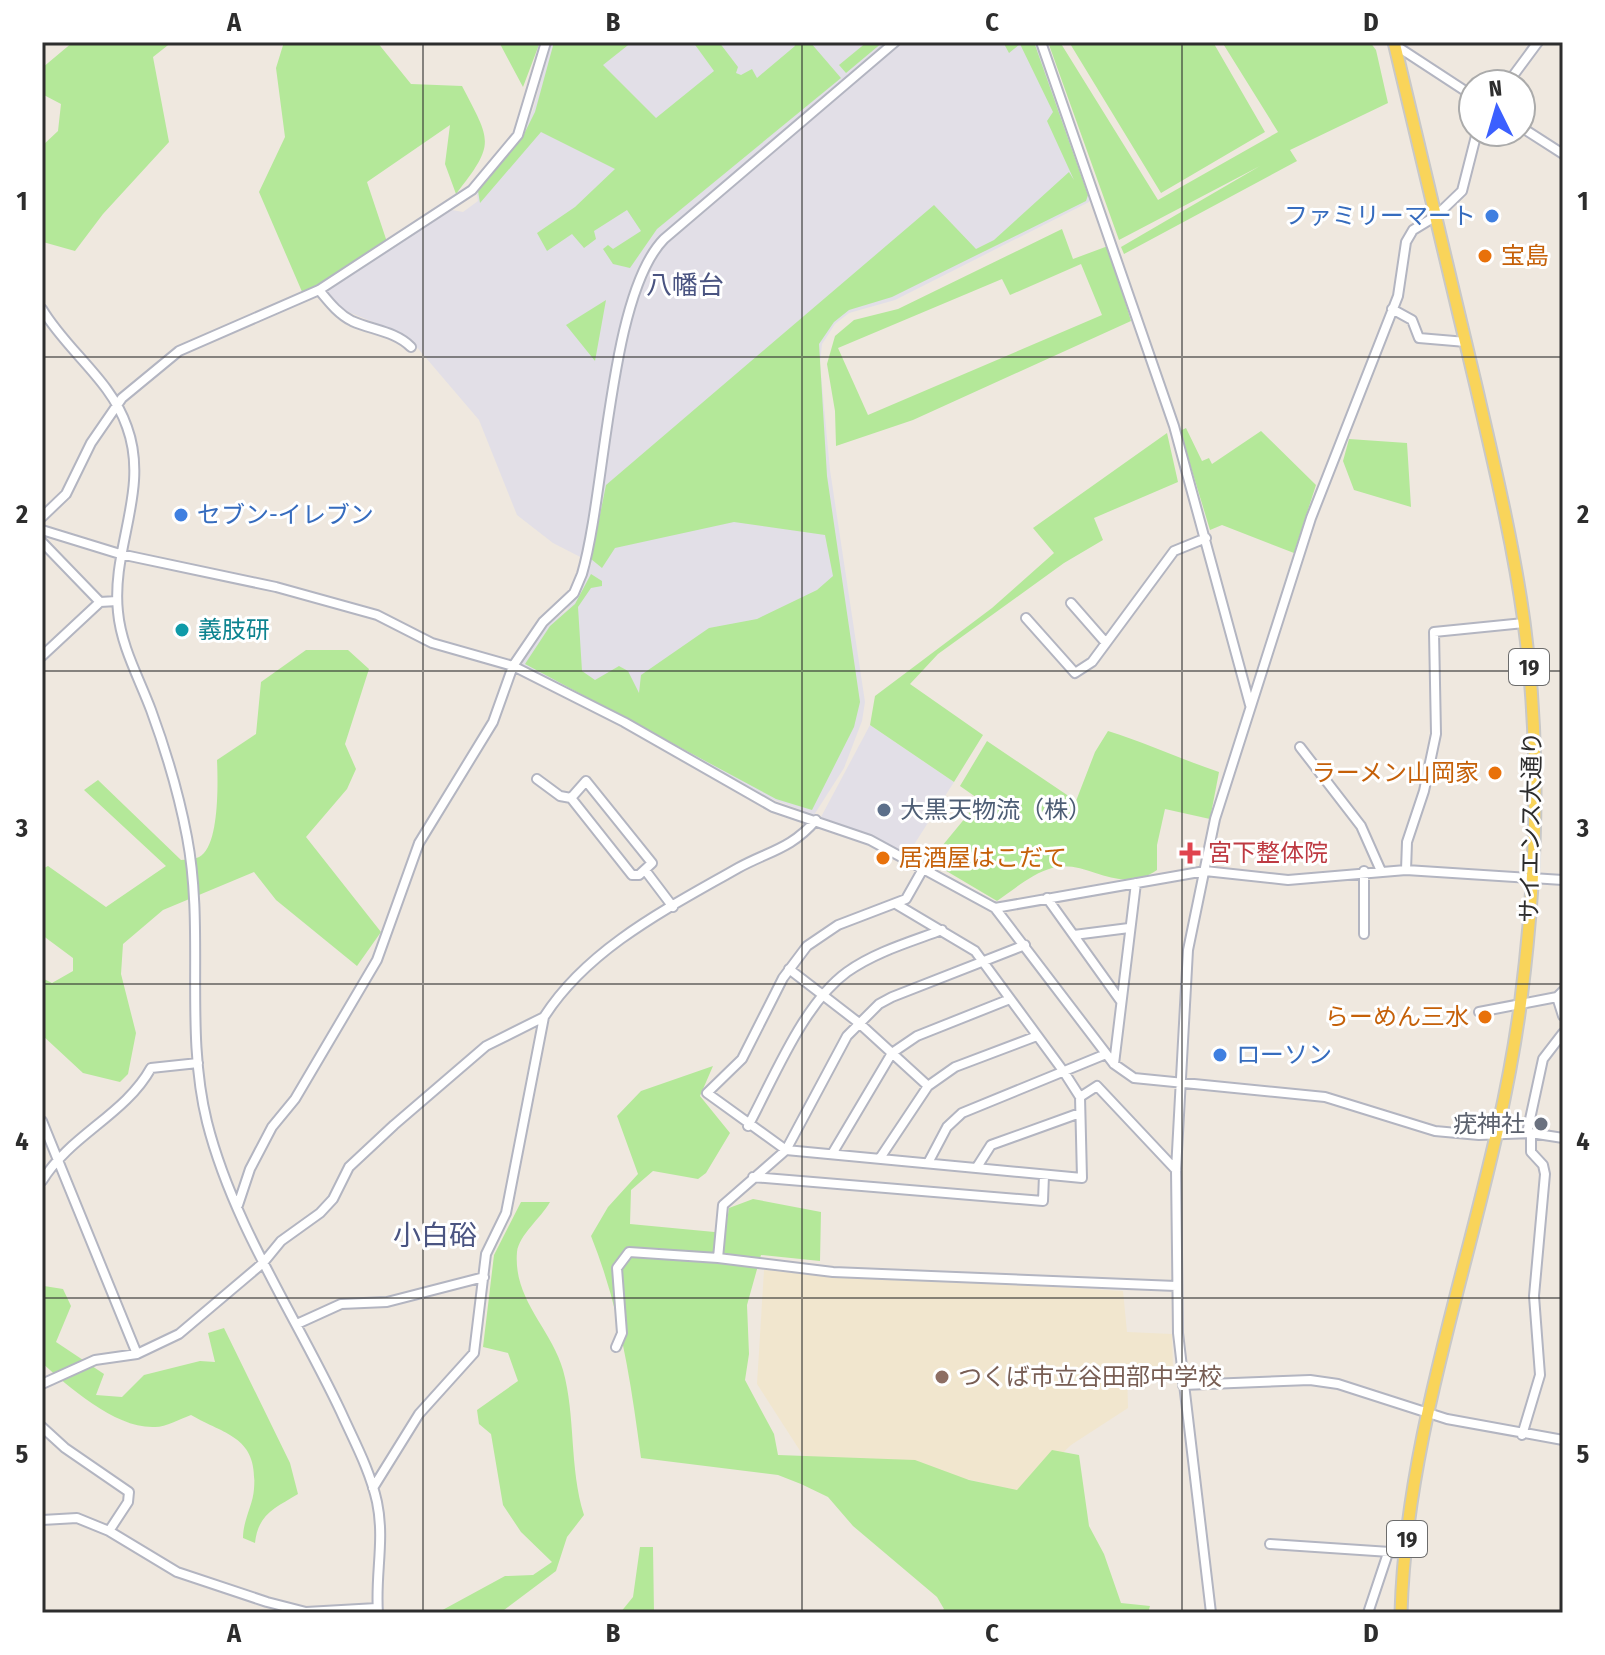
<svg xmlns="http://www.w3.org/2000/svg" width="1605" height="1655" viewBox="0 0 1605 1655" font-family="'Fira Sans Condensed','Noto Sans JP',sans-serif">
<rect width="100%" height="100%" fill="#efe8df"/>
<path fill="#e2dfe7" d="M551 42H1037L1091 196 1089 202 895 300 849 313 835 324 822 344 820 364 830 470 865 702 862 721 844 768 814 815 751 791 676 744 522 667V662L547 625 567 610 592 563 553 543 517 515 479 420 415 345 400 333 341 309 326 294V289L452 210 463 212 478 201 476 189 522 133 533 110Z
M870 725 954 782 908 854 821 817Z"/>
<path fill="#f1e6ce" d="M764 1270 1123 1291 1127 1332 1172 1334 1173 1368 1127 1370 1128 1408 1071 1445 1022 1492 949 1475 815 1474 757 1384Z"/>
<path fill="#b4e899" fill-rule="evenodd" d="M73 42H172L153 57 169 142 103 214 75 251 43 242 42 238V146L58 131 61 104 42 94V68Z
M284 42H377L411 84 462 86C491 142 496 143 456 194L445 164 450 125 367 182 387 242 303 294 259 192 285 137 276 68Z
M499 42H540L523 87Z
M554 42H632L603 65 656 118 714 71 693 42H719L738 67 736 73 741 75 752 69 757 78 795 46 793 42H810L841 78 657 229 630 268 613 264 603 249 608 245 613 249 641 231 627 210 594 231 596 239 584 248 572 234 547 251 537 233 575 207 615 169 541 132 480 203 478 191 523 136 535 112Z
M867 42H883L846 73 839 65Z
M1003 42H1034L1088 195 1086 201 892 297 849 310 834 322 819 344 827 476 860 702 854 727 812 810 776 799 525 664 550 626 575 604 591 574 602 581V586L591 588 578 607 582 671 595 680 619 666 628 671 639 693 641 675 709 628 757 619 817 590 833 576 825 535 734 522 615 548 602 568 591 559 606 485 934 205 976 249 994 240 1069 172 1074 180 1047 121 1053 112 1020 44 1009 53Z
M1048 42H1060L1158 200 1278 132 1222 42H1370L1376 50 1388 103 1290 150 1297 161 1124 254 1121 247 1260 166 1119 240Z
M1069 42H1213L1265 132 1161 193Z
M1062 229 1073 259 1108 246 1131 321 913 420 836 446 835 411 827 364 835 336 854 320 898 309ZM1081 264 1102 315 868 415 838 348 1002 279 1010 295Z
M606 300 595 361 566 325Z
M1186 428 1202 461 1209 458 1212 464 1261 431 1316 485 1294 553 1222 525 1210 530 1180 431Z
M1167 433 1178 482 1094 518 1103 540 1064 563 938 654 910 684 983 735 954 782 870 725 875 696 992 608 1054 553 1033 528Z
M1349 439 1407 443 1411 507 1354 490 1343 461Z
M306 650H348L369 669 345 744 356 769 347 789 306 837 381 932 357 966 276 900 254 872 163 910 123 944 121 974 136 1033 128 1074 120 1082 83 1073 42 1035V978L52 983 73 971V958L42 935V869L48 866 106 907 166 866 84 790 98 780 181 860C190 859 198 860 204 853 219 837 218 782 217 760L256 734 261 682Z
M1108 731C1147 743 1180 759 1219 772L1210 819 1165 809 1157 845V870C1118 897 1087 858 1052 868 1033 873 1013 890 997 901L943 869 945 864 933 857 980 800 960 786 987 741 1076 801 1095 752Z
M713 1066 700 1096 730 1133 706 1173 698 1179 653 1171 631 1190 630 1224 725 1233 729 1208 753 1199 821 1212 820 1261 761 1255 747 1305 749 1354 745 1380 774 1434 778 1455 915 1460 969 1480 1017 1490 1052 1450 1079 1455 1089 1526 1104 1554 1121 1603 1150 1606 1148 1613H940L944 1609 937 1597 853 1526 828 1497 801 1484 778 1475 641 1458C631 1382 620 1308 591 1236L608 1207 638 1174 617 1116 641 1091Z
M521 1202H550C541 1218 519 1235 517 1252 513 1300 551 1328 563 1370 576 1417 569 1467 584 1515L567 1537 556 1571 500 1613H437L505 1576 533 1575 552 1562 521 1532 503 1505 491 1434 479 1424 477 1410 518 1381 508 1353 483 1347 494 1255Z
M44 1286 63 1289 71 1306 56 1342 104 1374 96 1395 122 1397 144 1375 200 1361 215 1362 208 1333 224 1328 290 1463 298 1494C275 1508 258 1514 255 1543L243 1538C243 1520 253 1505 254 1489 258 1437 228 1436 191 1415 180 1419 166 1427 155 1427 116 1429 69 1387 42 1363Z
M640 1547H653L654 1613H620L633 1597Z"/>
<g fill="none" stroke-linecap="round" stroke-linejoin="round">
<defs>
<path id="minor" d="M1041 42 1174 426 1250 705
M1395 45 1473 96
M1507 84 1538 42
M1521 127 1563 154
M319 290C329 302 338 314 352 321 372 330 395 331 411 347
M42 309C67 351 111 380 127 427 150 490 111 548 118 612 121 646 139 678 151 710 166 751 179 795 187 837 205 931 184 1029 207 1122 233 1225 296 1316 341 1412 354 1441 370 1470 377 1502 385 1540 375 1575 378 1613
M1392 309 1412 320 1419 338 1466 342
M42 517 66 494 91 443 122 398 179 351 319 290 472 190 518 135 546 42
M42 530 120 554 276 587 377 615 432 643 513 666 624 722 773 807 870 840 995 908 1114 1064 1134 1078 1325 1097 1435 1131 1479 1135 1531 1133 1563 1138
M42 542 100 602
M1071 603 1106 643
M1026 618 1075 673 1092 662 1174 551 1206 538
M42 656 100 602 117 601
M1300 747 1361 826 1381 871
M537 779 560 796 571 798
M586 781 652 863 639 875H632L571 798Z
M645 870 673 907
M1406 870 1407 842 1424 791 1436 734 1434 632 1524 623
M1364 871V934
M1047 898 1120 1000
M896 904 975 951 1064 1072 1080 1097 1082 1178 786 1150 707 1093 742 1059 783 978 807 946 838 925 906 899 923 869
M995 908 1205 871 1288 880 1406 870 1563 880
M1074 935 1129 928
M789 969 859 1023 928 1086
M1563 991 1557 997 1563 1016
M1479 1012 1557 997
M1114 1064 1136 883
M1080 1097 1097 1086 1176 1170
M42 1121 137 1354
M748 1126C774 1078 803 1004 847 972 875 952 910 942 942 930
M1527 1133 1543 1059 1563 1033
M832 1154 892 1053 917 1036 1010 999
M880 1158 928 1086 955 1067 1037 1036
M928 1163 947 1127 962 1113 1106 1054
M977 1167 991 1145 1080 1113
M753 1177 1043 1201 1044 1175
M42 1181C70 1135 125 1115 151 1068L198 1063
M238 1205 250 1169 272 1127 295 1099 377 960 419 843 493 722 513 666 543 622 574 593 582 574C606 492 609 295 664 239L895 42
M718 1258 723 1205 786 1150 847 1036 879 1004 892 997 1025 945
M297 1324 341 1304 387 1302 484 1277
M616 1347 622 1333 617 1268 629 1252 718 1258 833 1272 1176 1286
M42 1384 95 1360 137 1354 179 1334 263 1263 281 1241 320 1213 333 1199 349 1167 394 1125 486 1046 544 1017
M1183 1385 1310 1380 1338 1384 1447 1419 1563 1440
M42 1427 65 1448 129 1492 128 1502 109 1531
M1522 1435 1540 1375 1534 1296 1545 1174 1543 1165 1531 1152V1133
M373 1488 419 1414 474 1353 486 1254 506 1213 544 1017C588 948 668 908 738 868 769 851 791 849 816 820
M42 1520 77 1518 109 1531 177 1572 267 1602 306 1612 377 1608
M1270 1544 1405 1553
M1211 1613 1178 1333 1176 1170 1188 950 1215 819 1311 518 1398 296 1406 242 1413 230 1436 216 1462 191 1477 132
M1368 1613 1388 1553"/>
<path id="major" d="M1394 42C1421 157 1449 271 1476 386 1494 464 1513 542 1524 622 1541 747 1537 875 1521 999 1495 1206 1407 1404 1401 1613"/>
</defs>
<use href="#minor" stroke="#b3b5c1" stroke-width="12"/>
<use href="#major" stroke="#c8c8c8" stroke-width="15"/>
<use href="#minor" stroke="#fff" stroke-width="8"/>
<use href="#major" stroke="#f9d45a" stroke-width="11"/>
</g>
<path fill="none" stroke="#2d2d2d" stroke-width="2" stroke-opacity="0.55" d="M423 42V1613M802 42V1613M1182 42V1613M42 357H1563M42 671H1563M42 984H1563M42 1298H1563"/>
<g fill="#3f7fe0" stroke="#fff" stroke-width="3">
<circle cx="1492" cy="216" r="8"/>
<circle cx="181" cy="515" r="8"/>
<circle cx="1220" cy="1055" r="8"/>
</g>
<g fill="#e8710a" stroke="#fff" stroke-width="3">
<circle cx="1485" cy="256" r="8"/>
<circle cx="1495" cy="773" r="8"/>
<circle cx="883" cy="858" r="8"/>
<circle cx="1485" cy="1017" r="8"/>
</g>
<circle fill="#0f9aa8" stroke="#fff" stroke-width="3" cx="182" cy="630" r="8"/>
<circle fill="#5c6f8a" stroke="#fff" stroke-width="3" cx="884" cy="810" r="8"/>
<path fill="#e0444e" stroke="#fff" stroke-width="3" d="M1186 841h8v8h8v8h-8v8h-8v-8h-8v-8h8z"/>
<circle fill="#6b7280" stroke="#fff" stroke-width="3" cx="1541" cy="1124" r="8"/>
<circle fill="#8d6e63" stroke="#fff" stroke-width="3" cx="942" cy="1377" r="8"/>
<g text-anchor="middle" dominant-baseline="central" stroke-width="6" stroke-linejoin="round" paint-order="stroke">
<g fill="#fff" stroke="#6c6c6c" stroke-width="2">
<rect x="1509" y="649" width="40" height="36" rx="6"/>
<rect x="1387" y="1521" width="40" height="36" rx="6"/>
</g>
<g font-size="22" font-weight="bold" fill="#2d2d2d">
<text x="1529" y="667">19</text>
<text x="1407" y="1539">19</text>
</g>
<g font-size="24" fill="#366cbe" stroke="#fff" text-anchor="start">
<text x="1476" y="216" text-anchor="end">ファミリーマート</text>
<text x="197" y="515">セブン-イレブン</text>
<text x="1236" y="1055">ローソン</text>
</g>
<g font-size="24" fill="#c56008" stroke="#fff" text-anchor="start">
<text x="1501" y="256">宝島</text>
<text x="1479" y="773" text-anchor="end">ラーメン山岡家</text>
<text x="899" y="858">居酒屋はこだて</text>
<text x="1469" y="1017" text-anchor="end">らーめん三水</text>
</g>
<g font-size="24" fill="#0d838f" stroke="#fff" text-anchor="start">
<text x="198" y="630">義肢研</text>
</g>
<g font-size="24" fill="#4e5e75" stroke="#fff" text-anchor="start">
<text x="900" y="810">大黒天物流（株）</text>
</g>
<g font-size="24" fill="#2d2d2d" stroke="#fff">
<text transform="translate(1531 827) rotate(-89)">サイエンス大通り</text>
</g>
<g font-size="24" fill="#be3a42" stroke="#fff" text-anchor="start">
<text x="1208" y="853">宮下整体院</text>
</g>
<g font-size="24" fill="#5b616d" stroke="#fff" text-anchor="end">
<text x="1525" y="1124">疣神社</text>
</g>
<g font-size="24" fill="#785e54" stroke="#fff" text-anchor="start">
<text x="958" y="1377">つくば市立谷田部中学校</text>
</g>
<g font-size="26" fill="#4a5481" stroke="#fff">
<text x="685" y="285">八幡台</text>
</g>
<g font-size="28" fill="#4a5481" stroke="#fff">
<text x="435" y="1235">小白硲</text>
</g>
</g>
<rect width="1605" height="1655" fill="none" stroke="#ffffff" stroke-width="88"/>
<g transform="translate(1497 108) rotate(355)"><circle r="38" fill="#ffffff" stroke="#ababab" stroke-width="2"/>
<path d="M0-6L14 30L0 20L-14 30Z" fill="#3c60ff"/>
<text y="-12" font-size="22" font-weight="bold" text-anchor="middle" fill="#2d2d2d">N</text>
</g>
<rect x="44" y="44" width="1517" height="1567" fill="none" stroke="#2d2d2d" stroke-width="3"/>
<g font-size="26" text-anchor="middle" font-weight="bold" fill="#2d2d2d">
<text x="234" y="31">A</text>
<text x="613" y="31">B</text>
<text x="992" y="31">C</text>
<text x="1371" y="31">D</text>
<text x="22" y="210">1</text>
<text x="1583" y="210">1</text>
<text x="22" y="523">2</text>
<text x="1583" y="523">2</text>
<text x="22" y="837">3</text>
<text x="1583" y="837">3</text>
<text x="22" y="1150">4</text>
<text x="1583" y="1150">4</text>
<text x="22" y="1463">5</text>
<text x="1583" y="1463">5</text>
<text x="234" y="1642">A</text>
<text x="613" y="1642">B</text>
<text x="992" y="1642">C</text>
<text x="1371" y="1642">D</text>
</g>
</svg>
